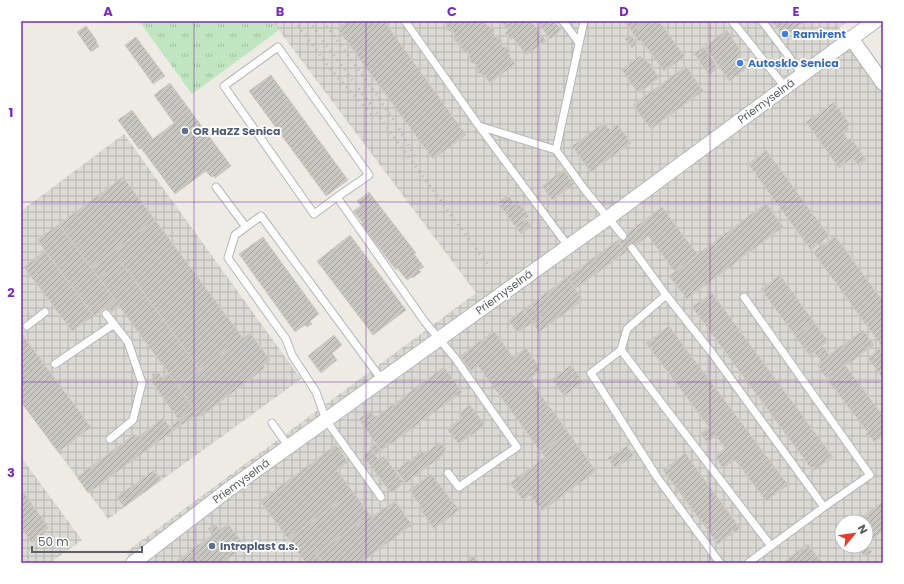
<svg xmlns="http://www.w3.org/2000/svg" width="904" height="584" viewBox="0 0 904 584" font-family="Poppins,sans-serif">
<defs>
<pattern id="industrial-grid" width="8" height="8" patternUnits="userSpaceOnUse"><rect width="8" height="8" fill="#dcdad5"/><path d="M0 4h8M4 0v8" fill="none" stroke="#b5b4b0"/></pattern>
<pattern id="grass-tufts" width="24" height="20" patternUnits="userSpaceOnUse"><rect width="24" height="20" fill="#c1e5c0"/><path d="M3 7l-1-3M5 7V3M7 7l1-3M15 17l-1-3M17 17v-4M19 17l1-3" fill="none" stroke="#a0bda0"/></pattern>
<pattern id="building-hatch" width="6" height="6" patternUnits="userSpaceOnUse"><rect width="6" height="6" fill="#c8c6c0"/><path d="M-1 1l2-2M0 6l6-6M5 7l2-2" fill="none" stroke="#a5a4a0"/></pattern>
</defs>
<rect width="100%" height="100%" fill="#edebe3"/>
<path fill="url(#industrial-grid)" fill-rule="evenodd" d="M272 21H849L839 28 883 91V563H134L126 552 476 293ZM842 522H866V546H842Z
M124 134 301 379 108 519 21 402V211Z
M21 457 82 540 50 563H21Z"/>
<path fill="url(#grass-tufts)" d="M139 21H272L279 30 192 94Z"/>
<path fill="url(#building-hatch)" stroke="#d2ccc1" d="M348 21H384L466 135 433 159 337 28Z
M443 21H486V25L494 28V36L501 39 502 46 509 49 510 57 515 64 490 83 485 76 477 72V65L470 62 469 54 462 51 461 43 454 41V33L447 30 446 22Z
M504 21H531L546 41 526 55 513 38 511 40 505 33 508 30 502 23Z
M537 21H554L561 30 550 39Z
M624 21H647L632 32Z
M647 21H659L685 57 664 71 641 40 639 42 632 32Z
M772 21H805L784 37Z
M86 26 97 41 96 42 99 46 91 52 77 32Z
M727 30 742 53 738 56 747 68 729 81 705 46Z
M631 35 637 44 632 48 625 39Z
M136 37 165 76 153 84 125 45Z
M704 47 718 68 709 75 694 53Z
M640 56 650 64 659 78 638 93 621 69Z
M686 66 703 91 651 129 633 105Z
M271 75 348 180 326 196 249 91Z
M170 83 231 166 215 178 213 176 211 177 206 171 175 194 141 148 139 149 118 120 132 110 153 139 174 123 154 95Z
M834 102 850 125 847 127 849 129 844 133 848 140 851 138 861 152 853 158V159L852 160 851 159 839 168 806 122Z
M604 123 610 130 617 124 631 143 591 172 572 146Z
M766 150 829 236 811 250 748 164Z
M861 152 866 160 858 166 853 158Z
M563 170 574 184 552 200 542 186Z
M123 177 155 220 91 268 59 224Z
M369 192 416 253 414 254 424 267 419 270 421 272 412 278V277L407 280 397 268 396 270 361 224 363 223 353 211 361 206 357 201Z
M508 195 514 203 517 200 529 216 515 226 498 203Z
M766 203 783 227 687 299 669 276Z
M662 207 698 255 675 272 648 236 626 252 618 240Z
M525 218 531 226 521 234 515 226Z
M155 220 243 338 200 370 121 262 99 278 91 268Z
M59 224 115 300 94 316 37 240Z
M350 235 406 310 373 335 317 261Z
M835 236 883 301V348L813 252Z
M263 237 319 314 310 321 312 324 307 327 305 325 295 332 239 254Z
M618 240 626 252 575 289 567 277Z
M45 251 94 316 72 331 24 267Z
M121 262 200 370 178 386 119 306 112 312 107 306 115 300 99 278Z
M780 275 814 322 795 336 761 289Z
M567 277 583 300 539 332 534 324 541 319 531 304Z
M712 293 833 457 813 471 692 307Z
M531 304 541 319 534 324 523 310Z
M523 310 533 322 517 333 509 320Z
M814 322 828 341 809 355 795 336Z
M669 326 788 485 766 501 735 460 723 468 715 457 725 448 716 436 707 442 700 434 709 427 646 343Z
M863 330 874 345 827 379 817 365 821 361 814 352 823 346 829 355Z
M494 331 513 357 526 348 541 370 529 379 568 432 541 452 478 366 471 371 460 356Z
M21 333 91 427 58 452 21 402Z
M250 333 270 360 263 365 265 368 200 417 199 416 195 418 194 416 173 431 170 427 194 409 178 386Z
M334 335 342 345 332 353 337 360 321 373 308 356Z
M880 349 883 353V379L868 358Z
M571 365 583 382 564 396 552 379Z
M845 365 883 416V436L874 442 871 437 869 438 866 434 868 433 827 379Z
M444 367 462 392 381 451 359 419 369 412 376 417Z
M159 373 162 378 169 373 194 409 179 420 153 384 152 374Z
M470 405 485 425 459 444 447 429 462 418 459 413Z
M163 418 173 431 88 493 77 477 135 434 138 437Z
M568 432 596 471 542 511 530 495 523 500 510 483 545 457 541 452Z
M440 442 446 449 443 452 444 454 406 483 396 470 422 451 425 454Z
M376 443 381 451 376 455 370 447Z
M336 445 348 462 337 470 353 492 288 539 260 501Z
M627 446 634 456 615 468 608 458Z
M371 449 379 460 384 456 404 483 391 493 363 456Z
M685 453 740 528 718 544 663 470Z
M154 470 161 480 124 507 117 497Z
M431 474 459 510 434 529 421 510 423 509 409 490Z
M21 489 49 528 42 532 44 534 32 543 21 527Z
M353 492 370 515 316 554 323 563H306L288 539Z
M395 501 412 525 360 563H323L316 554 370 515 371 517Z
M883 501V531L866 544V522H856Z
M215 524 219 530 228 524 245 546 222 563H199L190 551 212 535 208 529Z
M808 544 822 563H782Z
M866 544 872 552 865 557 856 546H866Z
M190 551 199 563H174Z
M473 555 479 563H471L468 558Z"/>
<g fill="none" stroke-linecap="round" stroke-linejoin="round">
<defs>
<path id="lane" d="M405 21 479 126 556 150
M563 21 579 43
M584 21 556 150 585 190 623 236
M732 21 785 87
M762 21 802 74
M479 126 568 246
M216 187 246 227
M337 197 314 214 224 86 278 47 369 175 337 197 425 322 455 358 517 447 459 487 448 473
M632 248 666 295 712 353 824 507 748 563
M666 295 627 329 621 350 771 546
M744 297 870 475 824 507
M106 314 128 342 142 383 133 420 110 439
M27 326 45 312
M621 350 591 373 657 477 720 563
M55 364 114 324
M272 423 289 447
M381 497 326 420 316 392 292 355 286 339 228 258 235 235 261 216 382 380"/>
<path id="street" d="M851 38 883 83
M133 563 228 490 326 420 608 218 875 21"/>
</defs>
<use href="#lane" stroke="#b3b6ba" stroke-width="9"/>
<use href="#street" stroke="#b3b6ba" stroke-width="16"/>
<use href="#lane" stroke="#fff" stroke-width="7"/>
<use href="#street" stroke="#fff" stroke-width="14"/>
<path stroke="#b2b3b3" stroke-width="3" stroke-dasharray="1 5" stroke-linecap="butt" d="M294 21 333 72 372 115
M309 21 488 265
M323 21 376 94 398 127 415 157"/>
</g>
<path fill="none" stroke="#7b2cbf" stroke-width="1" stroke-opacity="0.55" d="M194 21V563M366 21V563M538 21V563M710 21V563M21 202H883M21 382H883"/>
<g fill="#3f7fe0" stroke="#fff" stroke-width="1.5">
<circle cx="785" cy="34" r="4"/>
<circle cx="740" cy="63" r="4"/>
</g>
<g fill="#5c6f8a" stroke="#fff" stroke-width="1.5">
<circle cx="185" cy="131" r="4"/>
<circle cx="212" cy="546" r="4"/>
</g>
<g text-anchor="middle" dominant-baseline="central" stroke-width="3.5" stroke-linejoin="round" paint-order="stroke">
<g font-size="11" font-weight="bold" fill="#366cbe" stroke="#fff" text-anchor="start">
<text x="793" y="34">Ramirent</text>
<text x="748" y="63">Autosklo Senica</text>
</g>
<g font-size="11" fill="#5b5f63" stroke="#fff">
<text transform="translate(766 101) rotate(-36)">Priemyselná</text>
<text transform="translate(504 292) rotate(-36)">Priemyselná</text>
<text transform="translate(241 481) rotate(-36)">Priemyselná</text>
</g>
<g font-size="11" font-weight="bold" fill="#4e5e75" stroke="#fff" text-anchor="start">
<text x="193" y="131">OR HaZZ Senica</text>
<text x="220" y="546">Introplast a.s.</text>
</g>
</g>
<rect width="904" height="584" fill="none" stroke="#ffffff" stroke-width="44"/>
<g transform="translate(854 534) rotate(61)"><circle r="19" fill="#ffffff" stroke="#bdbfc1"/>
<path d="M0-3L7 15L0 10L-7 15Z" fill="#e53b31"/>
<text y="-6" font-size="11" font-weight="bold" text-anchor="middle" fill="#5b5f63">N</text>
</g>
<path d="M32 546v6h110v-6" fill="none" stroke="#5b5f63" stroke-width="2"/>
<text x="38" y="546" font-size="12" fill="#5b5f63" stroke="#ffffff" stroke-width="3" paint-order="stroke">50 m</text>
<rect x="22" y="22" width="860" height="540" fill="none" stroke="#7b2cbf" stroke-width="1.5"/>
<g font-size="13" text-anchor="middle" font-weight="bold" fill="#7b2cbf">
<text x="108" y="16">A</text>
<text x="280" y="16">B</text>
<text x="452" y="16">C</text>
<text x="624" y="16">D</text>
<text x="796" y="16">E</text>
<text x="11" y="117">1</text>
<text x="11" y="297">2</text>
<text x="11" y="477">3</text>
</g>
</svg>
